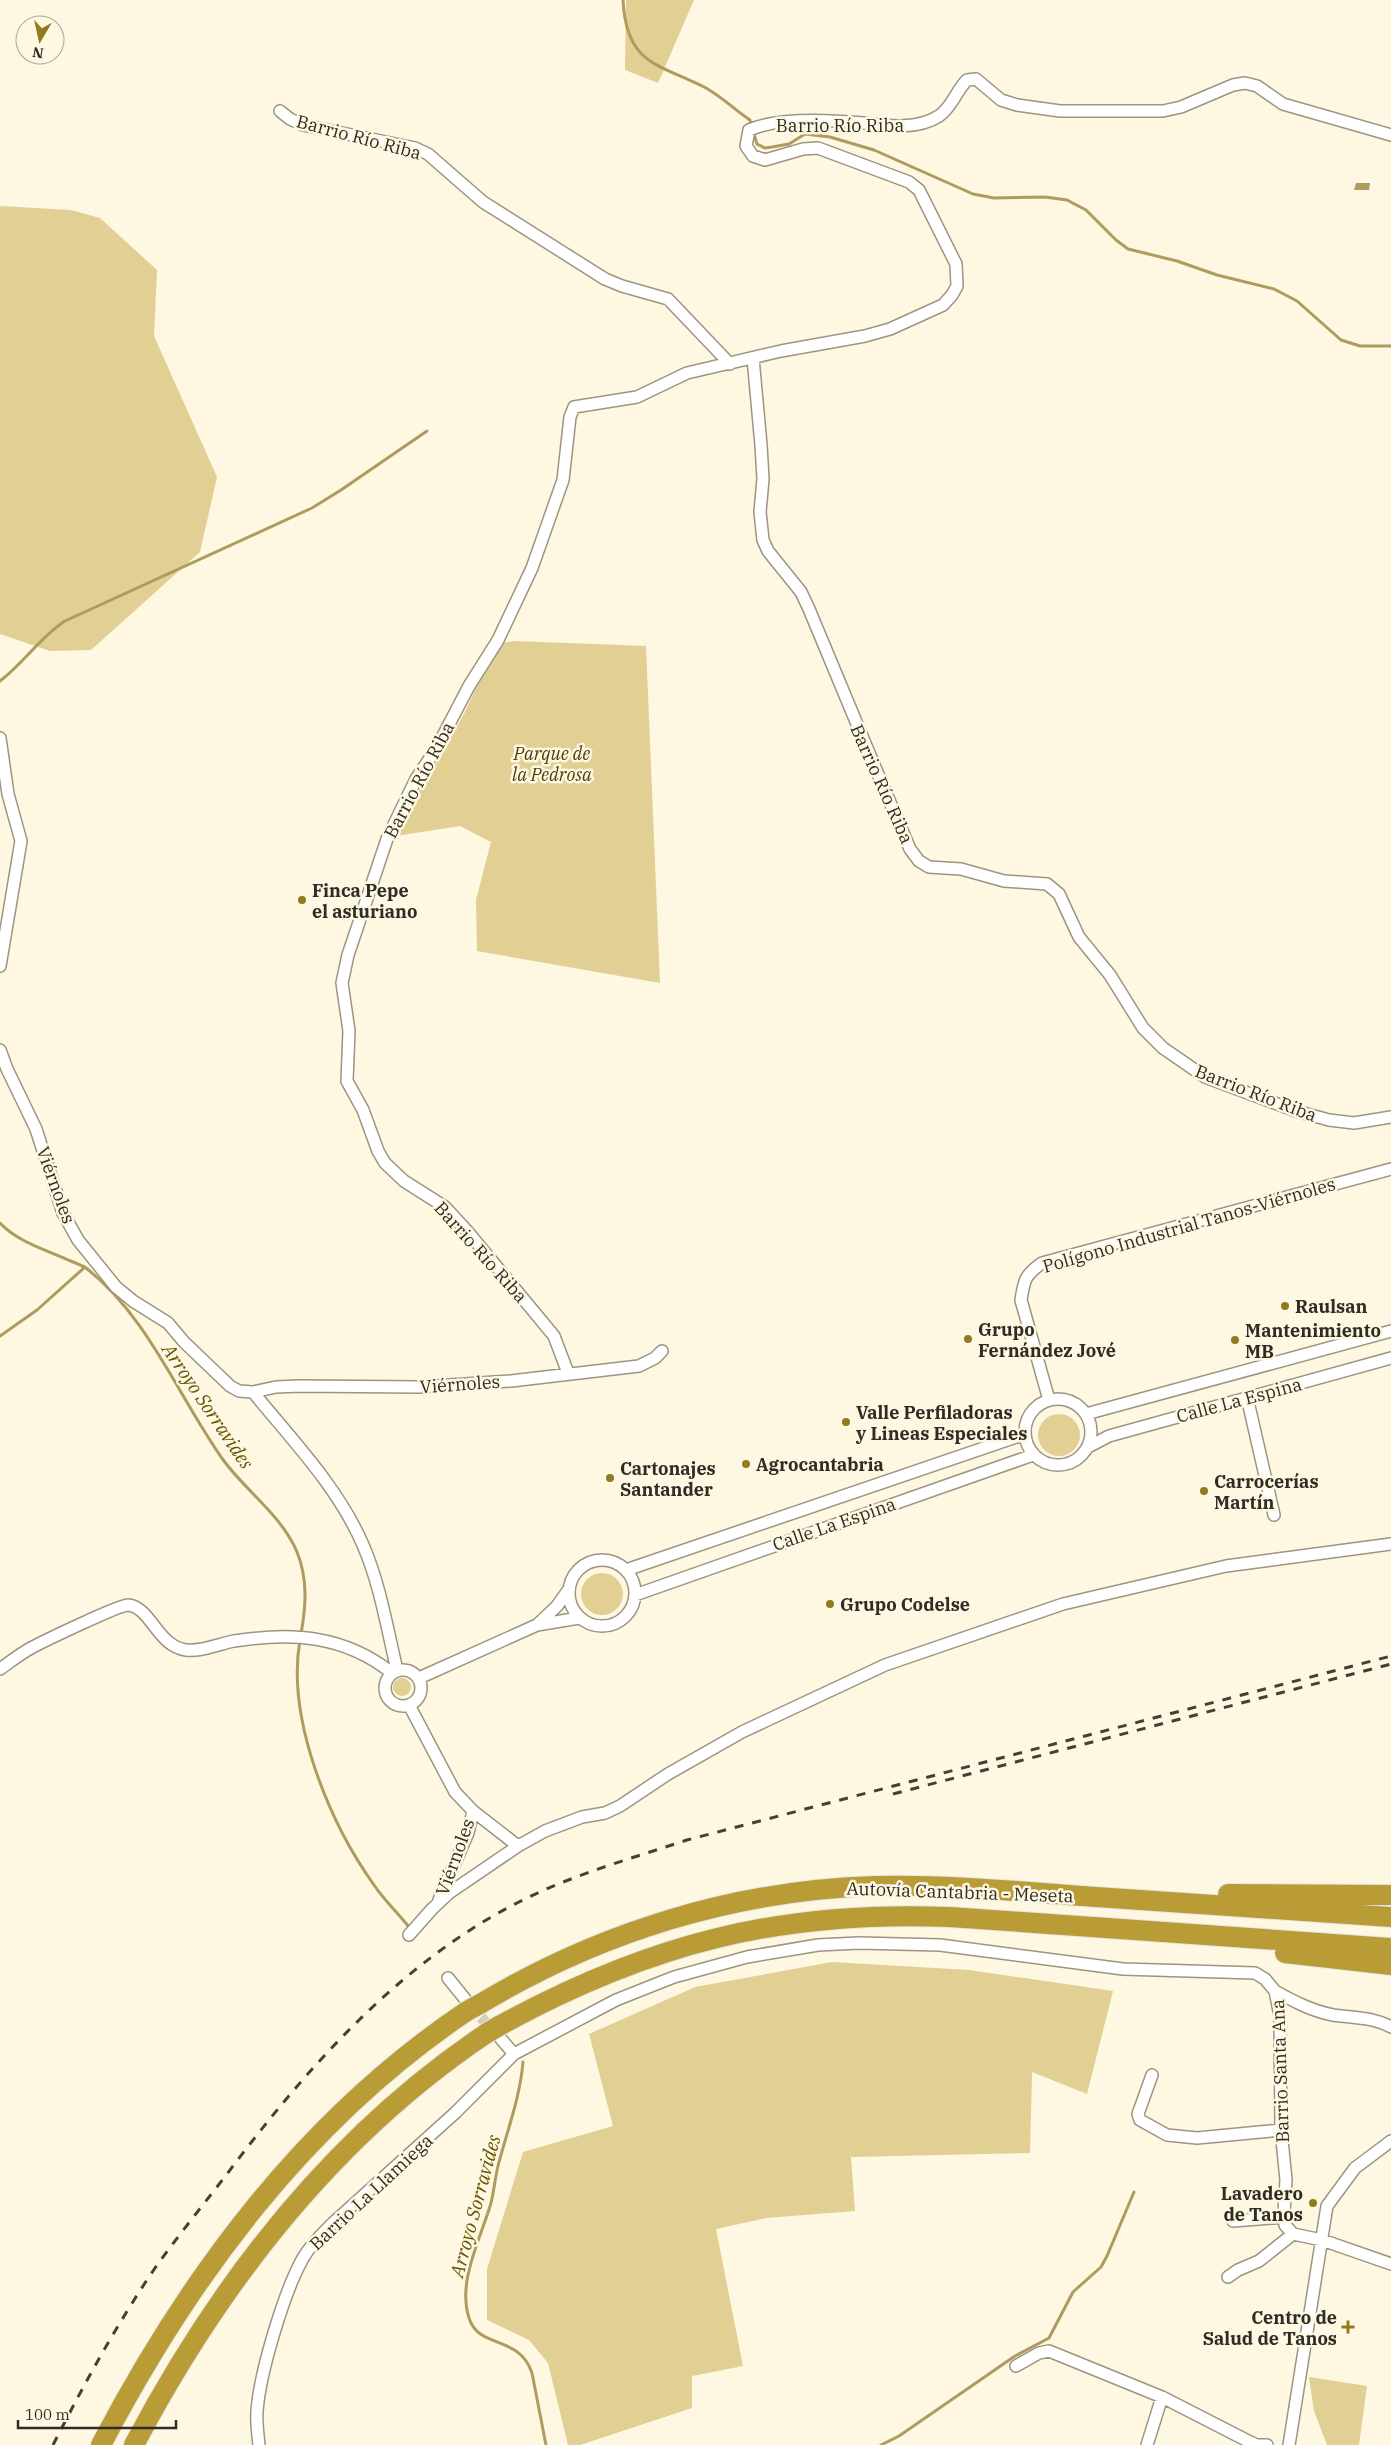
<svg xmlns="http://www.w3.org/2000/svg" width="1391" height="2445" viewBox="0 0 1391 2445" font-family="'IBM Plex Serif',serif">
<rect width="100%" height="100%" fill="#fef7e2"/>
<path fill="#e1cf94" d="M626 0H694L658 83 625 70Z
M0 206 71 210 100 218 157 270 154 336 217 477 200 552 91 650 50 651 0 634Z
M515 641 646 646 660 983 477 951 476 900 491 842 460 826 396 836 416 794 443 752 464 714 483 673 501 643Z
M1038 1435a21 21 0 1 1 42 0a21 21 0 1 1-42 0Z
M581 1594a21 21 0 1 1 42 0a21 21 0 1 1-42 0Z
M393 1687a9 9 0 1 1 18 0a9 9 0 1 1-18 0Z
M832 1962 969 1970 1113 1991 1087 2094 1032 2072 1030 2153 851 2157 855 2211 766 2218 716 2229 743 2366 692 2376V2408L580 2445H568L548 2363 529 2340 487 2320V2269L523 2152 613 2126 589 2034 695 1987Z
M1309 2377 1367 2386 1359 2445H1327L1314 2411Z"/>
<path fill="#ae9c5e" d="M1356 183H1370L1369 190H1354Z"/>
<g fill="none" stroke-linecap="round" stroke-linejoin="round">
<path stroke="#ae9c5e" stroke-width="3" d="M623 0C626 65 659 64 706 88 722 97 735 110 750 120L751 126
M753 131 757 144 765 148 772 147 789 144 805 134 830 137 874 150 973 194 994 198 1045 197 1067 200 1086 210 1116 240 1128 249 1177 261 1217 275 1274 289 1297 301 1341 340 1360 346H1391
M0 681C24 663 40 637 65 621L312 508 341 490 427 431
M0 1223C17 1241 43 1249 66 1259 72 1262 80 1264 86 1268 148 1316 180 1400 224 1461 247 1492 282 1516 297 1552 308 1579 306 1606 301 1634
M0 1336 37 1310 85 1267
M300 1640C286 1718 329 1822 374 1885 384 1900 397 1912 408 1926
M523 2062C520 2098 507 2131 498 2166 495 2178 494 2191 491 2203 481 2238 457 2281 469 2318 479 2350 519 2334 532 2373L546 2445
M881 2445 899 2436 1015 2356 1049 2338 1073 2292 1101 2267 1107 2256 1134 2192"/>
<path stroke="#d4cebc" stroke-width="11" stroke-dasharray="11 5.5" stroke-linecap="butt" d="M470 2005 496 2034"/>
<defs>
<path id="street" d="M280 111 290 119 303 125 415 148 428 154 483 202 605 279 622 286 668 299 730 364
M753 358 761 445 763 479 760 512 763 540 768 551 801 592 809 609 877 772 910 849 919 861 929 867 961 869 1004 881 1047 884 1059 894 1079 937 1110 975 1143 1028 1163 1048 1205 1077 1296 1111 1329 1120 1354 1123 1391 1117
M0 738 8 794 21 841 0 966
M0 1050 7 1069 36 1129 63 1213 78 1240 116 1287 133 1301 168 1323 184 1342 230 1386 239 1391 253 1392 276 1387 299 1386 419 1387 511 1381 639 1366 655 1358 662 1351
M568 1373 554 1336 468 1232 445 1207 404 1181 385 1163 378 1151 363 1110 347 1081 349 1031 342 983 348 955 387 839 416 779 436 749 469 686 498 640 532 568 563 480 570 417 574 407 637 397 687 373 781 351 865 336 890 329 943 305 952 295 957 286 956 264 919 190 909 182 818 148 803 149 765 160 753 156 746 146 749 130C778 117 831 120 863 123 888 126 917 130 939 116 952 107 956 91 967 80L976 79 1001 100 1017 105 1060 111H1163L1181 107 1233 85 1245 83 1257 86 1283 104 1391 135
M253 1392C292 1440 338 1487 363 1545 380 1584 387 1628 397 1670
M1247 1397 1274 1515
M1025 1432a33 33 0 1 1 66 0a33 33 0 1 1-66 0Z
M1049 1400 1021 1300C1024 1280 1025 1275 1042 1263L1391 1169
M1086 1414 1391 1331
M1088 1447 1109 1436 1391 1358
M569 1593a33 33 0 1 1 66 0a33 33 0 1 1-66 0Z
M626 1570 1025 1434
M635 1595 1033 1455
M537 1625 557 1606 569 1589
M0 1669C10 1662 20 1654 31 1648 44 1641 119 1605 128 1605 151 1607 157 1646 186 1650 201 1652 219 1644 234 1641 292 1632 344 1635 392 1673
M385 1688a18 18 0 1 1 36 0a18 18 0 1 1-36 0Z
M419 1678 537 1625 579 1618
M409 1705 455 1792 473 1811 518 1846
M439 1900 468 1833 473 1811
M409 1935 432 1909 449 1893 518 1846 545 1831 582 1817 605 1813 620 1806 668 1774 742 1732 885 1665 1063 1604 1226 1566 1391 1544
M448 1978 465 1999
M1275 1991C1293 2001 1312 2011 1333 2015 1353 2018 1373 2017 1391 2027
M501 2039 514 2054
M1152 2075 1138 2114 1140 2120 1167 2135 1197 2138 1281 2130
M1233 2221 1285 2217
M1228 2277 1238 2270 1259 2261 1293 2234
M1016 2366 1039 2353 1049 2351 1162 2397 1246 2440 1257 2445H1267
M259 2445C258 2434 256 2422 257 2411 260 2372 284 2292 303 2258 311 2244 322 2234 333 2223L455 2113 514 2054 616 2000 674 1977 747 1957 818 1945 859 1943 940 1945 1123 1969 1255 1973 1265 1979 1275 1991 1280 2016 1281 2130 1286 2180 1284 2212 1285 2225 1293 2234 1322 2240 1391 2264
M1147 2445 1162 2397
M1289 2445 1327 2206 1355 2168 1391 2141"/>
<path id="highway" d="M1228 1894 1391 1895
M1285 1953 1391 1965
M480 2004C600 1932 735 1890 876 1886 949 1884 1023 1892 1096 1897 1194 1904 1293 1910 1391 1917
M499 2026C648 1944 780 1910 950 1917L1391 1948
M101 2445C190 2275 306 2119 467 2011
M134 2445C220 2282 333 2136 487 2033"/>
</defs>
<use href="#street" stroke="#9b9581" stroke-width="14"/>
<use href="#highway" stroke="#e6e6e5" stroke-width="22"/>
<use href="#street" stroke="#fff" stroke-width="11"/>
<use href="#highway" stroke="#b99c36" stroke-width="20"/>
<path stroke="#434037" stroke-width="3" stroke-dasharray="9 9" stroke-linecap="butt" d="M893 1794 1391 1664
M53 2445C84 2384 117 2324 155 2268 178 2236 203 2205 227 2174 305 2070 399 1963 517 1903 571 1875 630 1859 687 1840L1391 1656"/>
<defs>
<path id="highway-bridge" d="M467 2011 480 2004
M487 2033 499 2026"/>
</defs>
<use href="#highway-bridge" stroke="#e6e6e5" stroke-width="22" stroke-linecap="butt"/>
<use href="#highway-bridge" stroke="#b99c36" stroke-width="20"/>
</g>
<g fill="#927a20" stroke="#fef7e2" stroke-width="2">
<circle cx="302" cy="900" r="5"/>
<circle cx="1285" cy="1306" r="5"/>
<circle cx="968" cy="1339" r="5"/>
<circle cx="1235" cy="1340" r="5"/>
<circle cx="846" cy="1422" r="5"/>
<circle cx="746" cy="1464" r="5"/>
<circle cx="610" cy="1478" r="5"/>
<circle cx="1204" cy="1491" r="5"/>
<circle cx="830" cy="1604" r="5"/>
<circle cx="1313" cy="2203" r="5"/>
<path d="M1345.5 2319.5h5v5h5v5h-5v5h-5v-5h-5v-5h5z"/>
</g>
<g text-anchor="middle" dominant-baseline="central" stroke-width="5" stroke-linejoin="round" paint-order="stroke">
<g font-size="18" fill="#2e2c24" stroke="#fef7e2">
<text x="840" y="125">Barrio Río Riba</text>
<text transform="translate(359 137) rotate(15)">Barrio Río Riba</text>
<text transform="translate(419 780) rotate(-62)">Barrio Río Riba</text>
<text transform="translate(882 784) rotate(66)">Barrio Río Riba</text>
<text transform="translate(1256 1093) rotate(21)">Barrio Río Riba</text>
<text transform="translate(56 1185) rotate(70)">Viérnoles</text>
<text transform="translate(1189 1225) rotate(-16)">Polígono Industrial Tanos-Viérnoles</text>
<text transform="translate(481 1252) rotate(48)">Barrio Río Riba</text>
<text transform="translate(460 1384) rotate(-4)">Viérnoles</text>
<text transform="translate(1239 1400) rotate(-15)">Calle La Espina</text>
<text transform="translate(834 1524) rotate(-19)">Calle La Espina</text>
<text transform="translate(455 1857) rotate(-70)">Viérnoles</text>
<text transform="translate(960 1892) rotate(2)">Autovía Cantabria - Meseta</text>
<text transform="translate(1280 2071) rotate(-92)">Barrio Santa Ana</text>
<text transform="translate(371 2192) rotate(-43)">Barrio La Llamiega</text>
</g>
<g font-size="18" font-style="italic" fill="#4c3f0c" stroke="#fef7e2">
<text x="552" y="753">Parque de<tspan x="552" dy="21">la Pedrosa</tspan></text>
</g>
<g font-size="18" font-weight="bold" fill="#2e2c24" stroke="#fef7e2" text-anchor="start">
<text x="312" y="890">Finca Pepe<tspan x="312" dy="21">el asturiano</tspan></text>
<text x="1295" y="1306">Raulsan</text>
<text x="978" y="1329">Grupo<tspan x="978" dy="21">Fernández Jové</tspan></text>
<text x="1245" y="1330">Mantenimiento<tspan x="1245" dy="21">MB</tspan></text>
<text x="856" y="1412">Valle Perfiladoras<tspan x="856" dy="21">y Lineas Especiales</tspan></text>
<text x="756" y="1464">Agrocantabria</text>
<text x="620" y="1468">Cartonajes<tspan x="620" dy="21">Santander</tspan></text>
<text x="1214" y="1481">Carrocerías<tspan x="1214" dy="21">Martín</tspan></text>
<text x="840" y="1604">Grupo Codelse</text>
<text x="1303" y="2193" text-anchor="end">Lavadero<tspan x="1303" dy="21">de Tanos</tspan></text>
<text x="1337" y="2317" text-anchor="end">Centro de<tspan x="1337" dy="21">Salud de Tanos</tspan></text>
</g>
<g font-size="19" font-style="italic" fill="#665301" stroke="#fef7e2">
<text transform="translate(208 1406) rotate(56)">Arroyo Sorravides</text>
<text transform="translate(475 2206) rotate(-75)">Arroyo Sorravides</text>
</g>
</g>
<g transform="translate(40 40) rotate(189)"><circle r="24" fill="#fef7e2" stroke="#aba696"/>
<path d="M0-4L9 19L0 12L-9 19Z" fill="#927a20"/>
<text y="-8" font-size="14" font-weight="bold" text-anchor="middle" fill="#2e2c24">N</text>
</g>
<path d="M18 2420v8h158v-8" fill="none" stroke="#2e2c24" stroke-width="2.5"/>
<text x="25" y="2420" font-size="15" fill="#2e2c24" stroke="#fef7e2" stroke-width="4" paint-order="stroke">100 m</text>
</svg>
